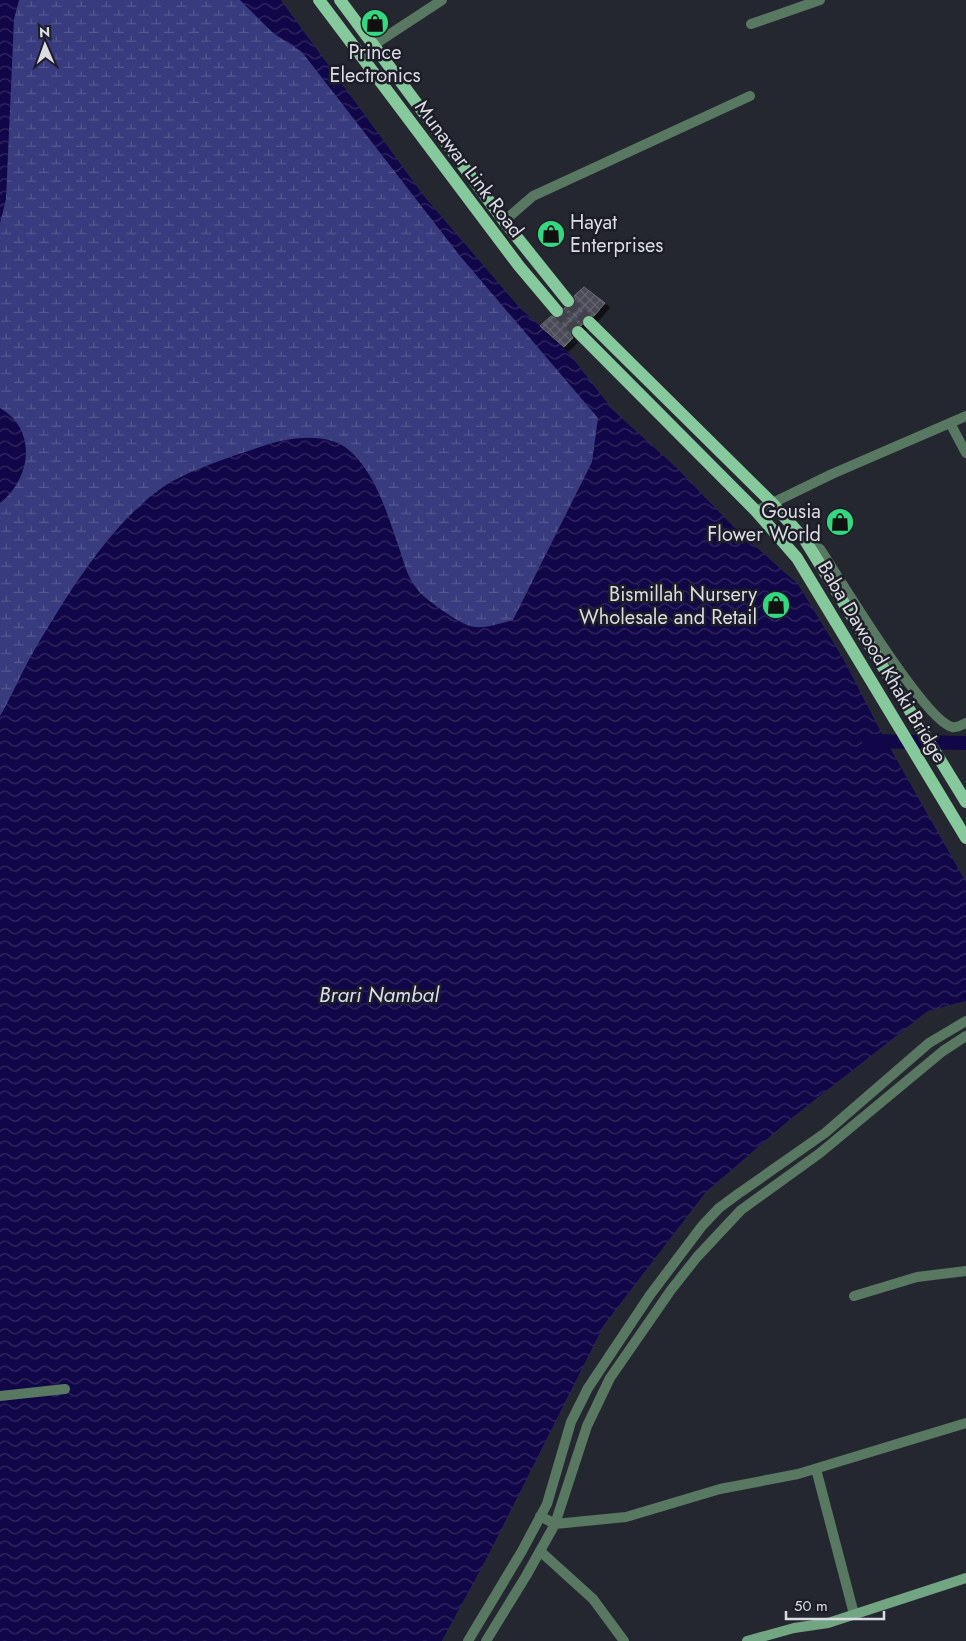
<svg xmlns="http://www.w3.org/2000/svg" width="966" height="1641" viewBox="0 0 966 1641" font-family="Jost,sans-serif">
<defs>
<pattern id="wetland-marsh" width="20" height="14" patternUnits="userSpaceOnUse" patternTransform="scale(1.25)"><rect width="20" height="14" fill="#383b7e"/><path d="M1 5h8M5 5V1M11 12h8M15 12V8" fill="none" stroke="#545790"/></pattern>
<pattern id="water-waves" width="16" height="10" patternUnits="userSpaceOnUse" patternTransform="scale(1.25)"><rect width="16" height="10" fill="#110648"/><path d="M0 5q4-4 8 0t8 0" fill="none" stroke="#332a62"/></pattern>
<pattern id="building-cross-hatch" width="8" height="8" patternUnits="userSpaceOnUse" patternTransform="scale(1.25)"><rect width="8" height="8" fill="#4a4b56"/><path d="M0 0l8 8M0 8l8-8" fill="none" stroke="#64646e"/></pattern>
<filter id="shadow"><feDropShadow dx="4.5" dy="4.5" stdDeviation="0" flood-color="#0009"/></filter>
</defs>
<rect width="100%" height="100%" fill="#252730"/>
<path fill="url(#wetland-marsh)" d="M0 0H281L424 196 520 308 564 347 613 410 677 468 733 526 798 584 843 658 879 728 966 882V1001L928 1011 787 1122 706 1192 604 1325 489 1554 442 1641H0Z"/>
<path fill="url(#water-waves)" d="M0 0H19L14 19 6 199 0 223Z
M240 0H281L424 196 520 308 564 347 613 410 677 468 733 526 798 584 843 658 879 728 966 882V1001L928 1011 787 1122 706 1192 604 1325 489 1554 442 1641H0V716C13 694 22 671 35 649 67 595 111 523 163 487 189 470 228 458 257 448 285 438 326 430 350 451 376 474 388 516 399 548 404 562 407 577 417 589 424 598 434 604 443 611 474 632 477 630 513 620L592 462 598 418 460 256 302 52 273 33Z
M0 408C38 430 31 479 0 503Z"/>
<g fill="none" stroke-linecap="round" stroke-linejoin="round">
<path stroke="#110648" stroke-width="14" d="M869 741 966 743"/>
</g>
<path fill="url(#building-cross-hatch)" stroke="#6a6c77" filter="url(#shadow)" d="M584 287 605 303 594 316 587 314 584 316 582 325 572 327 570 334 573 338 564 347 540 326 551 316 558 319 563 317 564 308 573 307 576 300 574 296Z"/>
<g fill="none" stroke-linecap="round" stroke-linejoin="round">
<path stroke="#40424b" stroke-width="12" stroke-dasharray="12 6" stroke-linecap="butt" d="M568 301 589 322
M557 311 578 332"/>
<path stroke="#587862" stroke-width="10" d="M751 24 820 0
M375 44 442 0
M504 221 533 196 750 96
M950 423 966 453
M756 511 832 474 966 416
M805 540 820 549C840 579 924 720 952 727 957 728 962 725 966 723
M854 1296 917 1277 966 1271
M0 1396 65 1389
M816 1469 854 1614
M540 1516 555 1524 626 1517 720 1489 798 1474 966 1423
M540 1551 593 1599 624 1641
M468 1641 522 1551 547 1504 571 1422 588 1388 650 1295 702 1226 719 1208 738 1194 825 1133 929 1043 966 1021
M486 1641 526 1576 555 1524 587 1426 610 1378 671 1290 697 1257 741 1210 820 1153 943 1051 966 1036"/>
<path stroke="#72a683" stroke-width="10" d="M747 1641 794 1628 828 1623 966 1578"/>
<path stroke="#86c99c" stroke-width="12" d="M319 0 519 266 557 311
M340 0 504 221 568 301
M589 322 772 503 805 540 966 802
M578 332 756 511 797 558 966 838"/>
</g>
<defs>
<symbol id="shop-disc" viewBox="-11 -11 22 22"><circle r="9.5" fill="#34d881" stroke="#1c1d26"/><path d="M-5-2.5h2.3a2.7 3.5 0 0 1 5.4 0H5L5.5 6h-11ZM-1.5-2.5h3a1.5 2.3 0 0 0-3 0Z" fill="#111"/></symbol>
</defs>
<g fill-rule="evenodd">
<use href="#shop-disc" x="359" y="7" width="32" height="32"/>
<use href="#shop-disc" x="535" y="218" width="32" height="32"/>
<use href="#shop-disc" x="824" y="506" width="32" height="32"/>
<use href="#shop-disc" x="760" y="589" width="32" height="32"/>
</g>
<g text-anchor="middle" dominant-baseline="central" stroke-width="5" stroke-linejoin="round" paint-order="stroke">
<g font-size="20" fill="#dcdde4" stroke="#1c1d26" text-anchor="end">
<text x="375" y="52" text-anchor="middle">Prince<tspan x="375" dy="23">Electronics</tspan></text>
<text x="570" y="222" text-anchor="start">Hayat<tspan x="570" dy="23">Enterprises</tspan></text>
<text x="821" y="511">Gousia<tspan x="821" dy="23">Flower World</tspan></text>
<text x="757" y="594">Bismillah Nursery<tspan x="757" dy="23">Wholesale and Retail</tspan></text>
</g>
<g font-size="20" fill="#dcdde4" stroke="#1c1d26">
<text transform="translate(469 169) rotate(53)">Munawar Link Road</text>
<text transform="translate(882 662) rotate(59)">Baba Dawood Khaki Bridge</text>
</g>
<g font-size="21" font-style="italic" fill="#dadef2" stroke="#1c1d26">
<text x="379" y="995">Brari Nambal</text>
</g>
</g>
<g transform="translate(45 45) rotate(358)" stroke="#1c1d26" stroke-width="4" paint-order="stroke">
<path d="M0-4L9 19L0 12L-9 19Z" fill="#dcdde4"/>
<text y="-8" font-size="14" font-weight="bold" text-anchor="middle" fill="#dcdde4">N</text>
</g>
<path d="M786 1611v8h98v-8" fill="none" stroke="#dcdde4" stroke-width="2.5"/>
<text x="794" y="1611" font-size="15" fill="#dcdde4" stroke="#1c1d26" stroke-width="4" paint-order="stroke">50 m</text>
</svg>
